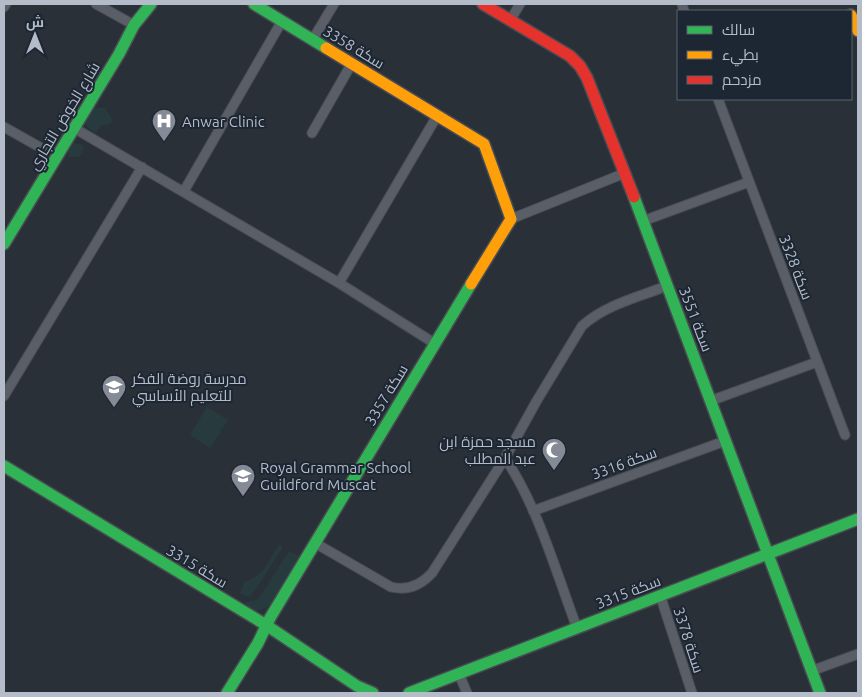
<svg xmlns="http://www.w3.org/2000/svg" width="862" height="697" viewBox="0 0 862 697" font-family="Ubuntu,Cairo,sans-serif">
<rect width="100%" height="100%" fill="#2a3038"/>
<path fill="#273a3e" d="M94 108H105L111 117 112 122 107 125 100 126 96 133C90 130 85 126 85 119L90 116V113Z
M74 143 83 145 84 148 79 157H69L68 150Z
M207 407 228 420 210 448 190 435Z
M279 544 283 547 252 595 250 597 240 594 244 582C264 576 269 560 279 544Z
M289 551 299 556C294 564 272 604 267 607 259 612 252 611 244 607L246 602 257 600 261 595Z"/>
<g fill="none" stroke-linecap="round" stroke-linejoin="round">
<defs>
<path id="street" d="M96 4 134 25
M682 4 684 11
M4 7 6 4
M511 19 520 4
M313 39 334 4
M718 99 845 435
M4 127 43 149
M74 128 339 283 434 343
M312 133 352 63
M184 191 282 21
M511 219 625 173
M643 221 749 182
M339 283 437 116
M4 396 142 167
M710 401 817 362
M505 458C538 507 556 572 577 628
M533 511 725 441
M315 543 391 587C407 591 420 586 432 573L505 458 536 402 582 326C605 305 638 297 667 286
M660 595 692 693
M811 671 858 654
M459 674 467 693"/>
<path id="fast" d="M254 4 326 48
M634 197 820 693
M4 244 119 54 134 25 151 4
M4 466 266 625 357 686 373 693
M227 693 258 643 270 618 471 284
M409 693 858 519"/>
<path id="slow" d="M851 15 858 31
M326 48 484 144 511 219 471 284"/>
<path id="jam" d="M483 4 570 56 580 66 587 78 634 197"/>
</defs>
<use href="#street" stroke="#484c53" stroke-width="11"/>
<use href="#fast" stroke="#484c53" stroke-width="14"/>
<use href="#slow" stroke="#484c53" stroke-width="14"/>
<use href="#jam" stroke="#484c53" stroke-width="14"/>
<use href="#street" stroke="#5a5e66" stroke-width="9"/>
<use href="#fast" stroke="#30b455" stroke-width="11"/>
<use href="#slow" stroke="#ff9f0a" stroke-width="11"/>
<use href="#jam" stroke="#e5322d" stroke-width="11"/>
</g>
<defs>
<symbol id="hospital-pin" viewBox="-11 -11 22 30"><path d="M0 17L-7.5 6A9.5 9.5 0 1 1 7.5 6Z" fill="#848b96" stroke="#1d2633"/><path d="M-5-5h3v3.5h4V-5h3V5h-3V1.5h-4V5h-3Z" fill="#fff"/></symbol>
<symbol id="school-pin" viewBox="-11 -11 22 30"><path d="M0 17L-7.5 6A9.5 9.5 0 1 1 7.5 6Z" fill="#848b96" stroke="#1d2633"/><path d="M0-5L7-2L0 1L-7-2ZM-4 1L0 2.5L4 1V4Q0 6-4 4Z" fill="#fff"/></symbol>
<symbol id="mosque-pin" viewBox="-11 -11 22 30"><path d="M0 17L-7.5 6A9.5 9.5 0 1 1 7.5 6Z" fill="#848b96" stroke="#1d2633"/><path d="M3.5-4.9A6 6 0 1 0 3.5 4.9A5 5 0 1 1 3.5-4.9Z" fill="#fff"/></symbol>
</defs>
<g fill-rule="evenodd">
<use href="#hospital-pin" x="150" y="107" width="28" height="38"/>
<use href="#school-pin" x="100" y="373" width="28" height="38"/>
<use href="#mosque-pin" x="540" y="436" width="28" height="38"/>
<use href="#school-pin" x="229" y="462" width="28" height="38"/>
</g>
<g text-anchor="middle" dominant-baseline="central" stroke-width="4" stroke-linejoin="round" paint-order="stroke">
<g font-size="15" fill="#b4bcc9" stroke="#1d2633">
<text transform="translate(354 47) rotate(31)">سكة 3358</text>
<text transform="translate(64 116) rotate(-59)">شارع الخوض التجاري</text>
<text transform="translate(796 267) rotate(69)">سكة 3328</text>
<text transform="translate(696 319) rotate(69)">سكة 3551</text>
<text transform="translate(386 395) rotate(-59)">سكة 3357</text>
<text transform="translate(624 463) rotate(-20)">سكة 3316</text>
<text transform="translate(197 566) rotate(31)">سكة 3315</text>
<text transform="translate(628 592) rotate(-21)">سكة 3315</text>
<text transform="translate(689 640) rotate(72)">سكة 3378</text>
</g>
<g font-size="15" fill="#b4bcc9" stroke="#1d2633" text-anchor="start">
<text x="182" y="121">Anwar Clinic</text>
<text x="132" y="378">مدرسة روضة الفكر<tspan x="132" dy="17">للتعليم الأساسي</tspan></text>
<text x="536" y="441" text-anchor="end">مسجد حمزة ابن<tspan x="536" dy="17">عبد المطلب</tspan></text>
<text x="260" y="467">Royal Grammar School<tspan x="260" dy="17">Guildford Muscat</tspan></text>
</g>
</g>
<rect width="862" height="697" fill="none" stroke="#b4bcc9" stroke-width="10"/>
<rect x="677" y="10" width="175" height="90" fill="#1d2633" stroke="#59626f"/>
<rect x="687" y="26" width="25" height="8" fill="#30b455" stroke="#59626f"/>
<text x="722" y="35" font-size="15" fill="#b4bcc9">سالك</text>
<rect x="687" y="51" width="25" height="8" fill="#ff9f0a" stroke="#59626f"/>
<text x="722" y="60" font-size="15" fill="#b4bcc9">بطيء</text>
<rect x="687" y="76" width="25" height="8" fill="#e5322d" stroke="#59626f"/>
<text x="722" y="85" font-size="15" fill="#b4bcc9">مزدحم</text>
<g transform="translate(35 35)" stroke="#1d2633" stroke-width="4" paint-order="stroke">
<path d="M0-4L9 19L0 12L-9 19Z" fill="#b4bcc9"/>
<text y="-8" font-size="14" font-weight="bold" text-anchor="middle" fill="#b4bcc9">ش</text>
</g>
</svg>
